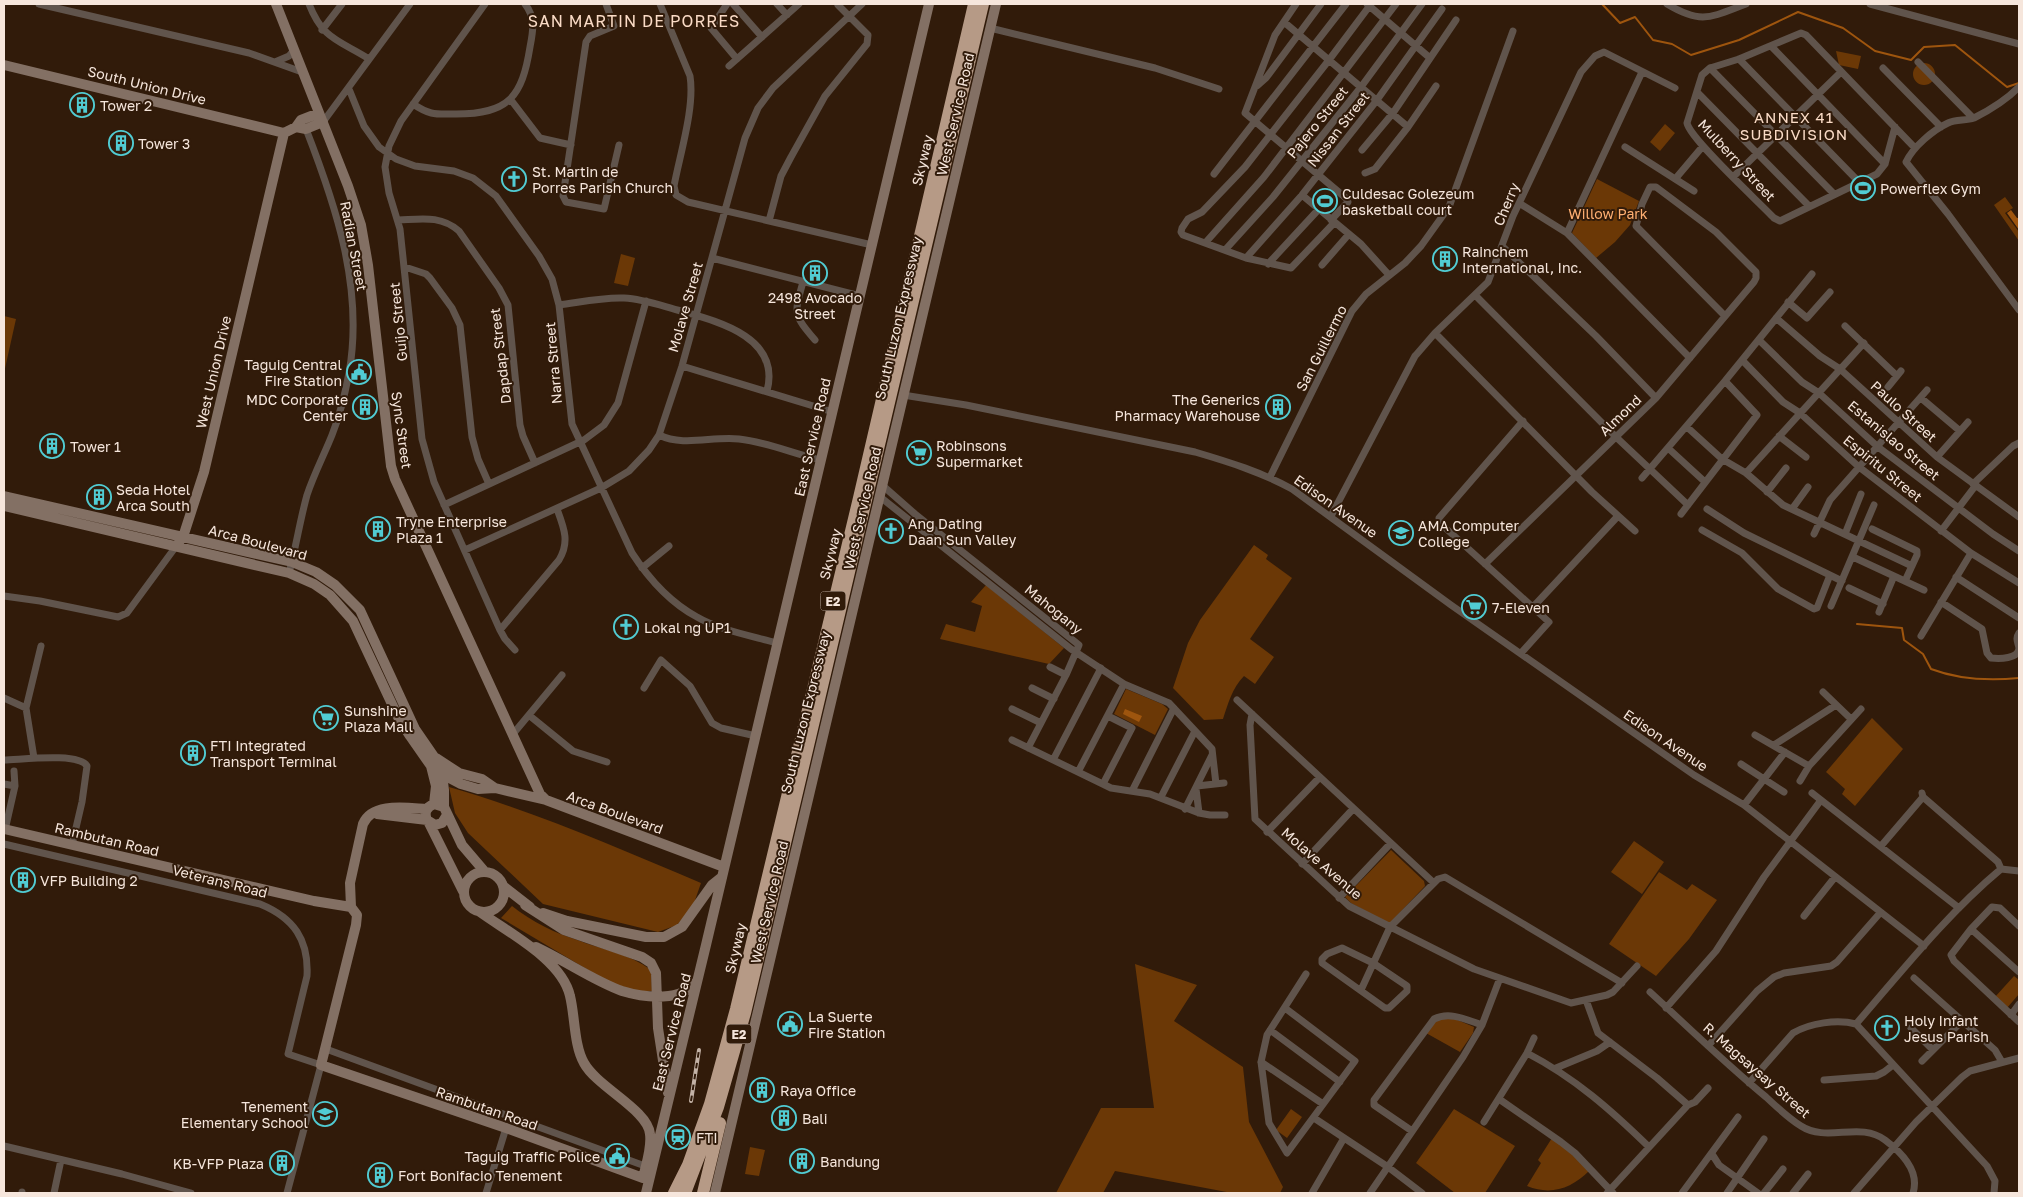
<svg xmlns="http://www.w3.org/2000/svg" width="2023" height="1197" viewBox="0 0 2023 1197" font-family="'Golos Text',sans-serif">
<rect width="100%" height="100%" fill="#311b0a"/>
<path fill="#6b3806" d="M1836 51 1861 56 1858 69 1839 65Z
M1913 74a11 11 0 1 1 22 0a11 11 0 1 1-22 0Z
M1665 124 1675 133 1660 151 1650 142Z
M1597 179 1639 201 1630 225 1615 242 1596 258 1572 233Z
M2005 197 2013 208 2005 213 2019 232V241L1994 205Z
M621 254 635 258 628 286 614 283Z
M4 316 16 319 4 373Z
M1254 545 1268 555 1266 559 1292 578 1250 639 1274 657 1255 684 1244 676C1232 688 1228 704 1223 719L1204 720 1173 688 1188 643 1200 620Z
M986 585 1064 648 1049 664 940 639 946 624 975 632 982 606 971 602Z
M1126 689 1162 704 1168 709 1155 735 1114 714Z
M1872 718 1903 749 1855 806 1842 794 1845 789 1826 772Z
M449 787C536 812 618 848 701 883L693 906 677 925 658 932 543 904 468 833 455 813Z
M1634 841 1664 862 1642 894 1611 872Z
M1391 850 1424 881 1425 886 1389 924 1351 903 1345 897Z
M1659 872 1687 890 1692 884 1717 900 1689 939 1656 976 1609 944Z
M512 906C532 922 555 933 580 941 604 950 630 954 651 970L652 991H635L610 983 501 918Z
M1135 964 1197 985 1174 1021 1243 1067 1249 1122 1283 1187 1280 1193H1232L1115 1171 1103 1193H1056L1101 1108H1154Z
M2014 976 2019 980V994L2007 1008 1995 997Z
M1444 1018 1455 1019 1474 1027 1473 1033 1460 1052 1426 1033 1435 1021Z
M1291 1109 1302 1117 1287 1138 1276 1130Z
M1454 1109 1515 1146 1485 1193H1455L1416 1163Z
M1552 1138 1574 1155 1589 1171C1572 1188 1551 1196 1527 1186L1541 1163 1538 1160Z
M750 1147 765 1150 759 1176 745 1174Z"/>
<path fill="#9e550e" d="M2011 210 2017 218H2019V230L2007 213Z
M1125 709 1142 716 1139 722 1123 714Z"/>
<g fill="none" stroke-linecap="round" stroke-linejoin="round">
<path stroke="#9e550e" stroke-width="2" d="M1602 4 1620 23 1635 17 1653 40 1672 44 1691 55 1739 40 1798 12 1843 28 1875 51 1911 60 1924 47 1955 45 2007 87 2019 83
M1857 624 1902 628 1904 640 1923 654 1931 669C1960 680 1989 681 2019 678"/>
<path stroke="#60544c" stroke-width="7" d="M39 4 249 53 302 72
M309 4C323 40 339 40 369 59
M485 4 401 121 389 146 385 167 389 193 400 229 422 439 434 482 500 630 505 639 515 650
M606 4 614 26 590 36 586 42 563 196 566 202 604 209 619 145
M660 4 690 76C695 107 680 154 674 186L676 195 688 202 872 245
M727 4 711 28 737 59
M733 4 762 37
M777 4 787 15
M1296 4 1275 35 1245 113 1347 199 1348 202 1331 220
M1367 4 1430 58
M1667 4C1702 25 1711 17 1746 4
M1870 4 2019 44
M1284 22 1408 127
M990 28 1155 68 1219 89
M322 30 342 4
M1771 46 1885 164
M1739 59 1859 182
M275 62 289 56 294 50
M1918 62 1973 118
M729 66 799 4
M1710 68 1834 194
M1883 68 1941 127
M1257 86 1266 78 1321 4
M2019 87C2007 99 1990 110 1974 118 1966 121 1956 119 1948 123 1933 130 1913 147 1906 162L1948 214 2019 310
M349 89 364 126 379 147 396 159 415 166 454 171 473 178 496 196 539 256 552 279 559 305 572 424 632 553C649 579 669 602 697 617 719 630 752 636 777 643
M1697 92 1809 206
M511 100 540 138 571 145
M413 104C431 116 436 114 456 114 509 114 522 97 530 47 533 31 536 18 525 4
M323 122 410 4
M1895 127 1885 164 1877 174 1780 221 1774 218C1759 202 1690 139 1687 123L1702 75 1710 68 1739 59 1801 33 1806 35 1915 148
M1625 147 1694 191
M1362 150 1393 113 1456 20
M1365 173 1375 169 1408 127 1436 86
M1214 174 1346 4
M1733 177 1841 72
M1676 178 1703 146
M1302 195 1361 244 1389 275
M1519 203 1567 233 1690 358
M399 220C421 219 441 215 459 231L499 288 508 305 520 425 523 436 535 463
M769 221 781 176 791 157 825 96 867 44 868 35 838 5
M1334 223 1291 268 1246 258 1183 235 1181 232 1182 228 1188 219 1202 212 1245 167 1329 60 1371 4
M1567 233 1642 72
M1206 242 1264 177 1396 4
M1502 246 1596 336 1656 398
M1225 250 1273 197 1361 87 1422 4
M712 258 860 296
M1246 258 1302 195 1377 100 1442 9
M1268 264 1318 210
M1322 265 1349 234
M405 267 426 274 430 278 452 308 460 325 472 437 478 459 489 484
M803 282C794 314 793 314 815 340
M1476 296 1616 437 1688 505
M1788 302 1807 318 1830 292
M559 305C581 302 603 297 624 298 644 299 662 306 681 311 720 322 781 338 767 391
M1776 318 1820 356 1840 369 1937 457 2019 517
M1845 326 1897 376
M1435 333 1592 492 1635 531
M1759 340 1802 382 1819 393 1878 447 1993 534 2019 551
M1416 355 1435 333 1488 282 1513 216 1581 72 1595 56 1604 52 1675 88
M1742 360 1783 402 1800 413 1859 467 1971 553 2019 583
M682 366 833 412
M1888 387 1901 371
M903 395 966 405 1195 452C1229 462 1261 472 1292 489L1451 605 1694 775 1744 805 1924 946
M1921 398 1960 431
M1687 427 1722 459 1746 473 1783 505 1912 566
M659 435C684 447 712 436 739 439 767 442 794 454 821 460
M1779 436 1806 457
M1668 448 1705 482
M1937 457 1968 422
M1746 473 1864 343
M1270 477 1352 311 1366 294 1405 263 1421 246 1449 207 1513 31
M1642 478 1725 381 1812 274
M1973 484 2013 446 2019 443
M882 485 915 514 1079 645 1066 675 1028 748
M1767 492 1786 468
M879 496 1071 649 1124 684 1169 703 1212 749 1216 784
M444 505 584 440 604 425 618 403 646 301
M1707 509 1744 533 1842 581
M1792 509 1808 487
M1681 514 1757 415 1725 381
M1331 516 1415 356
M1872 529 1917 551V555L1905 581
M1702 530 1742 553 1778 589 1814 609 1817 608 1830 575
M1941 531 1976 485
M1814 534 1830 500 1927 390
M1845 534 1861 494
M465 550 601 488 629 471 649 450 659 435 682 366 745 138 758 108 773 88 862 4
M1853 557 1924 590
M1485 564 1656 398 1754 282 1756 278V272L1716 232 1656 187H1650L1642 204 1636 226 1725 316
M642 568 669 546
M289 573C296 547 300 520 307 495 314 474 324 455 332 435 340 415 345 394 349 373 364 289 336 206 306 129
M1956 577 2019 618
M1849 588 1883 604
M4 596 40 601 118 617 127 613 177 545
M1941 602 1982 629 1987 653 1991 658C1999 659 2019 659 2019 648 2018 642 2015 639 2019 633
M1831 606 1874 505
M1533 607 1618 516
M1879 612 1894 576
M500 630 559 560C570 542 564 528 557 509
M1921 636 1971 553
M1521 653 1549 622 1441 524 1439 518 1523 421
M1050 667 1066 675
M644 688 661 660 690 686 712 723 721 728 756 736
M1032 688 1054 699
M1823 692 1851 719
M4 698 26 708
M1237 700 1434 883
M1012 709 1041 723
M1252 714 1250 725 1255 819 1349 906 1474 969 1571 1003 1607 995 1613 992 1637 966
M530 716 573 751 607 762
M513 734 562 675
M1755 735 1809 766
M1012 740 1111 788 1150 794 1199 813 1210 815H1225
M1774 745 1836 705
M34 758 26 708 41 646
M4 760C19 760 79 752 87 766L82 802 72 845
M1053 760 1101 668
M1741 764 1784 792
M1078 772 1124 684
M1800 781 1809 766 1861 709
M4 784 15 786
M1103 784 1132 728 1108 716
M1197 786 1224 783
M1196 789 1199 813
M1132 791 1174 708
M1812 793 1959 908
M1922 793 1923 797 1998 862 2001 869
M1161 797 1195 731
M1744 805 1785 752
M1185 809 1212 755
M5 830 15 786 14 771
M1267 832 1319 778
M4 844 260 904C294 918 309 940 307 976L288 1054 321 1065 287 1193
M1881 846 1923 797
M1302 864 1353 809
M1339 898 1390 844
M1804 916 1835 877
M2019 926 2000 908 1992 907 1971 929 1951 955 1954 961 2019 1022
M1971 929 2019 972
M1342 948 1373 963 1407 986V991L1389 1008H1385L1322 963V959L1327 954Z
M1914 978 1995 1050 2002 1062
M1361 990 1390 927 1438 879 1445 877 1622 983
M1650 992C1688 1027 1726 1064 1766 1097 1777 1107 1788 1118 1801 1126 1827 1143 1860 1121 1885 1140 1901 1152 1920 1171 1913 1193
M1586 1000 1598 1033 1657 1078 1688 1105
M1285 1008 1355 1061 1287 1153 1269 1123 1261 1062 1267 1035 1306 974
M1666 1008 1716 951 1764 877 1821 800
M2011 1015 2019 1004
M1856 1024C1902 971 1947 914 2001 869L2019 871
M1856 1024 1987 1166 1995 1181 1994 1193
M1911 1028 1933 1050
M1270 1030 1340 1082
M1708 1046 1757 991 1774 977 1784 973 1831 966 1837 962 1880 913
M326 1049 645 1166
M1527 1053C1575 1078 1611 1110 1649 1147
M1922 1061 1962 1021
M1261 1062 1323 1104
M1556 1068 1597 1051 1610 1042
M1824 1080 1876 1076 1884 1072 1893 1065
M1749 1083 1793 1033C1810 1023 1837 1019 1856 1024
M1499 1099 1561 1142 1575 1153 1613 1193
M1314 1118 1388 1167 1422 1193
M1484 1122 1527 1053 1534 1038
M1412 1131 1374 1105V1100L1434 1019C1450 1011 1467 1020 1482 1025
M4 1146 122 1174 191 1193
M1712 1154 1719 1165 1758 1193
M22 1193V1192
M54 1193 61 1160
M486 1193 506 1128
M1312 1193 1344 1138
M1370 1193 1463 1057 1482 1025 1500 978
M1607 1193 1688 1105 1695 1102 1708 1088
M1682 1193 1738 1117
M1727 1193 1764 1139
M1764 1193 1783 1169
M1793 1193 1808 1174
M1854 1193 1916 1122 1962 1077 1970 1071 2019 1058"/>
<path stroke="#837064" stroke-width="10" d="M276 4 348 186 361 225 368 265 391 466 395 479 540 794 546 800
M4 65 284 133
M296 127 306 129 323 122
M284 133 296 127 301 120 319 113
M4 496 292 562 316 572 335 585 360 610 415 729 435 758 442 774 444 790V807
M4 506 289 573 314 584 330 595 353 621 398 717 410 736 431 766 442 774 461 784 478 789 495 788 546 800 724 867
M179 542 183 537 204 472 284 133
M436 758 459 773 482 779 495 788
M431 766 436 786 434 804
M427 809C407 808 372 802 363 824L350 883 351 907 357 915 356 925 321 1065 506 1128 643 1178
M377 814 427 820
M447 815 442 823 435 825 427 820C424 813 426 807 434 804L444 807 462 845 485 872
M429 823 463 891
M4 829 314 901 351 907
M464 892a20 20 0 1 1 40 0a20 20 0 1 1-40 0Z
M503 886 530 907
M525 905 564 930 642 957 651 963 656 973 658 1028 668 1093
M480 912C509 933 562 960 570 996 575 1016 574 1046 584 1063 597 1087 648 1110 650 1134 652 1148 646 1164 643 1178
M543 913 567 921 646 937H664L682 927 712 885 722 877
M536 947C564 960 594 981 622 991 645 998 683 1002 697 981
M646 1193 706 945 929 4
M715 1193 996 4"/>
<path stroke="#b69a86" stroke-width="12" d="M674 1193 688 1165 710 1104 736 1009 859 498 974 4
M685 1193 718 1107 745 1013 983 4
M703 1193 720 1123"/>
<defs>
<path id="rail" d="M691 1101 699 1050"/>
</defs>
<use href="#rail" stroke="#c3b2a6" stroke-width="4"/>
<use href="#rail" stroke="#311b0a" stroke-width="2" stroke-dasharray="5.5" stroke-linecap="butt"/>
</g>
<defs>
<symbol id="building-ring" viewBox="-11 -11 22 22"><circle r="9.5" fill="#311b0a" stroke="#51ccd3" stroke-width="1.5"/><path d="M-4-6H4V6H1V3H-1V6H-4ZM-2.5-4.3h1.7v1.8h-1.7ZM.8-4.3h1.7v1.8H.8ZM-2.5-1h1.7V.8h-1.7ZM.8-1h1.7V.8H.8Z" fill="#51ccd3"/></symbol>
<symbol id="church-ring" viewBox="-11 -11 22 22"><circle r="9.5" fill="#311b0a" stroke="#51ccd3" stroke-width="1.5"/><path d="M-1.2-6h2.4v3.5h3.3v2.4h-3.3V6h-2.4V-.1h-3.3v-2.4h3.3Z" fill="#51ccd3"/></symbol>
<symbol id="stadium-ring" viewBox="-11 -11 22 22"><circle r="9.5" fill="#311b0a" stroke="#51ccd3" stroke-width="1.5"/><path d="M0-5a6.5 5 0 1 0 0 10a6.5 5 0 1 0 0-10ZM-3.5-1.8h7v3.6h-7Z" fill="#51ccd3"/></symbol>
<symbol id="civic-ring" viewBox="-11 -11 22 22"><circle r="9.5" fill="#311b0a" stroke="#51ccd3" stroke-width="1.5"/><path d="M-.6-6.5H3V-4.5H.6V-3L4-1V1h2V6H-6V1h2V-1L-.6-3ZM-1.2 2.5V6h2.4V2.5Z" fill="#51ccd3"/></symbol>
<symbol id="supermarket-ring" viewBox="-11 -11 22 22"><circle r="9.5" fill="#311b0a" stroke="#51ccd3" stroke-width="1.5"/><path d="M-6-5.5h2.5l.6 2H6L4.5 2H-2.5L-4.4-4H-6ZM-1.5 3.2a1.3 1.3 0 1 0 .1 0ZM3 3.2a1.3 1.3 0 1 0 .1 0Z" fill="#51ccd3"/></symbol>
<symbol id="university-ring" viewBox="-11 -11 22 22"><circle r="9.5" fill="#311b0a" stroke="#51ccd3" stroke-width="1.5"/><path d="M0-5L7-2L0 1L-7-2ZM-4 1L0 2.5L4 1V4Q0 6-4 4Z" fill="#51ccd3"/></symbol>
<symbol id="school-ring" viewBox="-11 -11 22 22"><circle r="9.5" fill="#311b0a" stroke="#51ccd3" stroke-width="1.5"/><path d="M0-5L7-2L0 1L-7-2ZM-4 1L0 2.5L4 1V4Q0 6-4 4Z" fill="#51ccd3"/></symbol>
<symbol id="station-ring" viewBox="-11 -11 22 22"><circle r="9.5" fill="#311b0a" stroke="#51ccd3" stroke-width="1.5"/><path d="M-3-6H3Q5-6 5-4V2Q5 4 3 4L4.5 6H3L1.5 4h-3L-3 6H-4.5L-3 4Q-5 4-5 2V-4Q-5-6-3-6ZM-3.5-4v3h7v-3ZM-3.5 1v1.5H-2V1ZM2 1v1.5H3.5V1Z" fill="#51ccd3"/></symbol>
</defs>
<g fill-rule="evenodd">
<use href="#building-ring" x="68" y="91" width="28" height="28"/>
<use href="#building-ring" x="107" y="129" width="28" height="28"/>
<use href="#church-ring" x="500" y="165" width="28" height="28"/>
<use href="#stadium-ring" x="1849" y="174" width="28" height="28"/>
<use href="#stadium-ring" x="1311" y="187" width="28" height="28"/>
<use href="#building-ring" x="1431" y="245" width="28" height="28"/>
<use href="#building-ring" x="801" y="259" width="28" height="28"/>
<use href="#civic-ring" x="345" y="358" width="28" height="28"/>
<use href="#building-ring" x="351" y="393" width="28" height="28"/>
<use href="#building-ring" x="1264" y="393" width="28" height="28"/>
<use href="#building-ring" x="38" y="432" width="28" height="28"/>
<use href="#supermarket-ring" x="905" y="439" width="28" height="28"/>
<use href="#building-ring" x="85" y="483" width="28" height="28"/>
<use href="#building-ring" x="364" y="515" width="28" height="28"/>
<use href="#church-ring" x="877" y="517" width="28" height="28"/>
<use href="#university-ring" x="1387" y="519" width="28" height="28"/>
<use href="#supermarket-ring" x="1460" y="593" width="28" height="28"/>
<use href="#church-ring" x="612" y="613" width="28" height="28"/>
<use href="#supermarket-ring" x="312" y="704" width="28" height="28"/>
<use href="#building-ring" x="179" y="739" width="28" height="28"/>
<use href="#building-ring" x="9" y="866" width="28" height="28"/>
<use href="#civic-ring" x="776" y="1010" width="28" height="28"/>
<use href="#church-ring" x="1873" y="1014" width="28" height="28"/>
<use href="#building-ring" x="748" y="1076" width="28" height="28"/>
<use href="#school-ring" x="311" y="1100" width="28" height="28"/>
<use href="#building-ring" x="770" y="1104" width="28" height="28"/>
<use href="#station-ring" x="664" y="1123" width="28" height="28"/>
<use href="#civic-ring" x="603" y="1142" width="28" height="28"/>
<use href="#building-ring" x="788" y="1147" width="28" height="28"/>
<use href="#building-ring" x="268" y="1149" width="28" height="28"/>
<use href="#building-ring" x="366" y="1161" width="28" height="28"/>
</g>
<g text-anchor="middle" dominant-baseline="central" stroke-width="4" stroke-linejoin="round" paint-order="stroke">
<g fill="#311b0a" stroke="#bba99d" stroke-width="1">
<rect x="820.5" y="591.5" width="25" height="19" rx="4"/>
<rect x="726.5" y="1024.5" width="25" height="19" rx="4"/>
</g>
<g font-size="12" font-weight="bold" fill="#f6e6dc">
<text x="833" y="601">E2</text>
<text x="739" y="1034">E2</text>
</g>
<g font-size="14" fill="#f6e6dc" stroke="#311b0a">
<text transform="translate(147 85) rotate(14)">South Union Drive</text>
<text transform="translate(955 114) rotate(-77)">West Service Road</text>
<text transform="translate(1317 122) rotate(-51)">Pajero Street</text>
<text transform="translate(1338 129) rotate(-52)">Nissan Street</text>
<text transform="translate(922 160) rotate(-77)">Skyway</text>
<text transform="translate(1737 160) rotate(47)">Mulberry Street</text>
<text transform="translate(1506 204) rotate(-67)">Cherry</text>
<text transform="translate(354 246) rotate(79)">Radian Street</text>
<text transform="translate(685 307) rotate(-74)">Molave Street</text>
<text transform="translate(898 318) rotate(-77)">South Luzon Expressway</text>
<text transform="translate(398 322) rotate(-96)">Guijo Street</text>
<text transform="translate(1321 348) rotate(-63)">San Guillermo</text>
<text transform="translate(500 356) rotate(-97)">Dapdap Street</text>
<text transform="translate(553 363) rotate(-95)">Narra Street</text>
<text transform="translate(213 372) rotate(-77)">West Union Drive</text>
<text transform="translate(1904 411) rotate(42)">Paulo Street</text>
<text transform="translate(1620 415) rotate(-44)">Almond</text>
<text transform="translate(402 430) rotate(82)">Sync Street</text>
<text transform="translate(812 437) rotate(-77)">East Service Road</text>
<text transform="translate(1894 440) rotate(40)">Estanislao Street</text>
<text transform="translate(1883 468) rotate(39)">Espiritu Street</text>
<text transform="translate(1336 506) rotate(35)">Edison Avenue</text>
<text transform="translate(862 508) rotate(-77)">West Service Road</text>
<text transform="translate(258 542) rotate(15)">Arca Boulevard</text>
<text transform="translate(830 554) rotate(-76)">Skyway</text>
<text transform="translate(1054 609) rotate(39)">Mahogany</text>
<text transform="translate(805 712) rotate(-76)">South Luzon Expressway</text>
<text transform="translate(1666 740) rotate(34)">Edison Avenue</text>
<text transform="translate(615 812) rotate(20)">Arca Boulevard</text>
<text transform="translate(107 839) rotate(13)">Rambutan Road</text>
<text transform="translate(1322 863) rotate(41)">Molave Avenue</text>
<text transform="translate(220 881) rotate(14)">Veterans Road</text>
<text transform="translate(769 902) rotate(-77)">West Service Road</text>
<text transform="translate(735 948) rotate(-77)">Skyway</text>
<text transform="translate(671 1032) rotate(-76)">East Service Road</text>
<text transform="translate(1757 1070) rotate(41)">R. Magsaysay Street</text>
<text transform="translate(487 1108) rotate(19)">Rambutan Road</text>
</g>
<g font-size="14" fill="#f6e6dc" stroke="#311b0a" text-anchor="start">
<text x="100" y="105">Tower 2</text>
<text x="138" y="143">Tower 3</text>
<text x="532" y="171">St. Martin de<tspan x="532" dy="16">Porres Parish Church</tspan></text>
<text x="1880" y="188">Powerflex Gym</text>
<text x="1342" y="193">Culdesac Golezeum<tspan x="1342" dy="16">basketball court</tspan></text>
<text x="1462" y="251">Rainchem<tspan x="1462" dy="16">International, Inc.</tspan></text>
<text x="815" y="297" text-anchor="middle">2498 Avocado<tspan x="815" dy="16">Street</tspan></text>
<text x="342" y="364" text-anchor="end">Taguig Central<tspan x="342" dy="16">Fire Station</tspan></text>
<text x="348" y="399" text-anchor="end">MDC Corporate<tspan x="348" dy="16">Center</tspan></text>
<text x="1260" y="399" text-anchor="end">The Generics<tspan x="1260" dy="16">Pharmacy Warehouse</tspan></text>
<text x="936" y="445">Robinsons<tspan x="936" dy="16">Supermarket</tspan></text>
<text x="70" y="446">Tower 1</text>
<text x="116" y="489">Seda Hotel<tspan x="116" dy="16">Arca South</tspan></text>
<text x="396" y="521">Tryne Enterprise<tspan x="396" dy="16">Plaza 1</tspan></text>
<text x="908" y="523">Ang Dating<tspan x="908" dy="16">Daan Sun Valley</tspan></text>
<text x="1418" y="525">AMA Computer<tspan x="1418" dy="16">College</tspan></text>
<text x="1492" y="607">7-Eleven</text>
<text x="644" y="627">Lokal ng UP1</text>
<text x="344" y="710">Sunshine<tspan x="344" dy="16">Plaza Mall</tspan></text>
<text x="210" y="745">FTI Integrated<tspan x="210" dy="16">Transport Terminal</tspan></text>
<text x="40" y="880">VFP Building 2</text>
<text x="808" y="1016">La Suerte<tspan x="808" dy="16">Fire Station</tspan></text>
<text x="1904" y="1020">Holy Infant<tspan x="1904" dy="16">Jesus Parish</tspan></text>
<text x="780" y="1090">Raya Office</text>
<text x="308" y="1106" text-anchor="end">Tenement<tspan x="308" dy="16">Elementary School</tspan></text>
<text x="802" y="1118">Bali</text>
<text x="696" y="1137">FTI</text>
<text x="600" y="1156" text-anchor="end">Taguig Traffic Police</text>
<text x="820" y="1161">Bandung</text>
<text x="264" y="1163" text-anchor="end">KB-VFP Plaza</text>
<text x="398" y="1175">Fort Bonifacio Tenement</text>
</g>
<g font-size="14" fill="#ffaf72" stroke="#311b0a">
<text x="1608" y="213">Willow Park</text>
</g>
<g font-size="15" letter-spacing="1" fill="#fadbc6" stroke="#311b0a">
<text x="1794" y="117">ANNEX 41<tspan x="1794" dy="17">SUBDIVISION</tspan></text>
</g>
<g font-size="16" letter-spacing="1" fill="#fadbc6" stroke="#311b0a">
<text x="634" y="21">SAN MARTIN DE PORRES</text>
</g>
</g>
<rect width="2023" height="1197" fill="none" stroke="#f6e6dc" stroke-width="10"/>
</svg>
